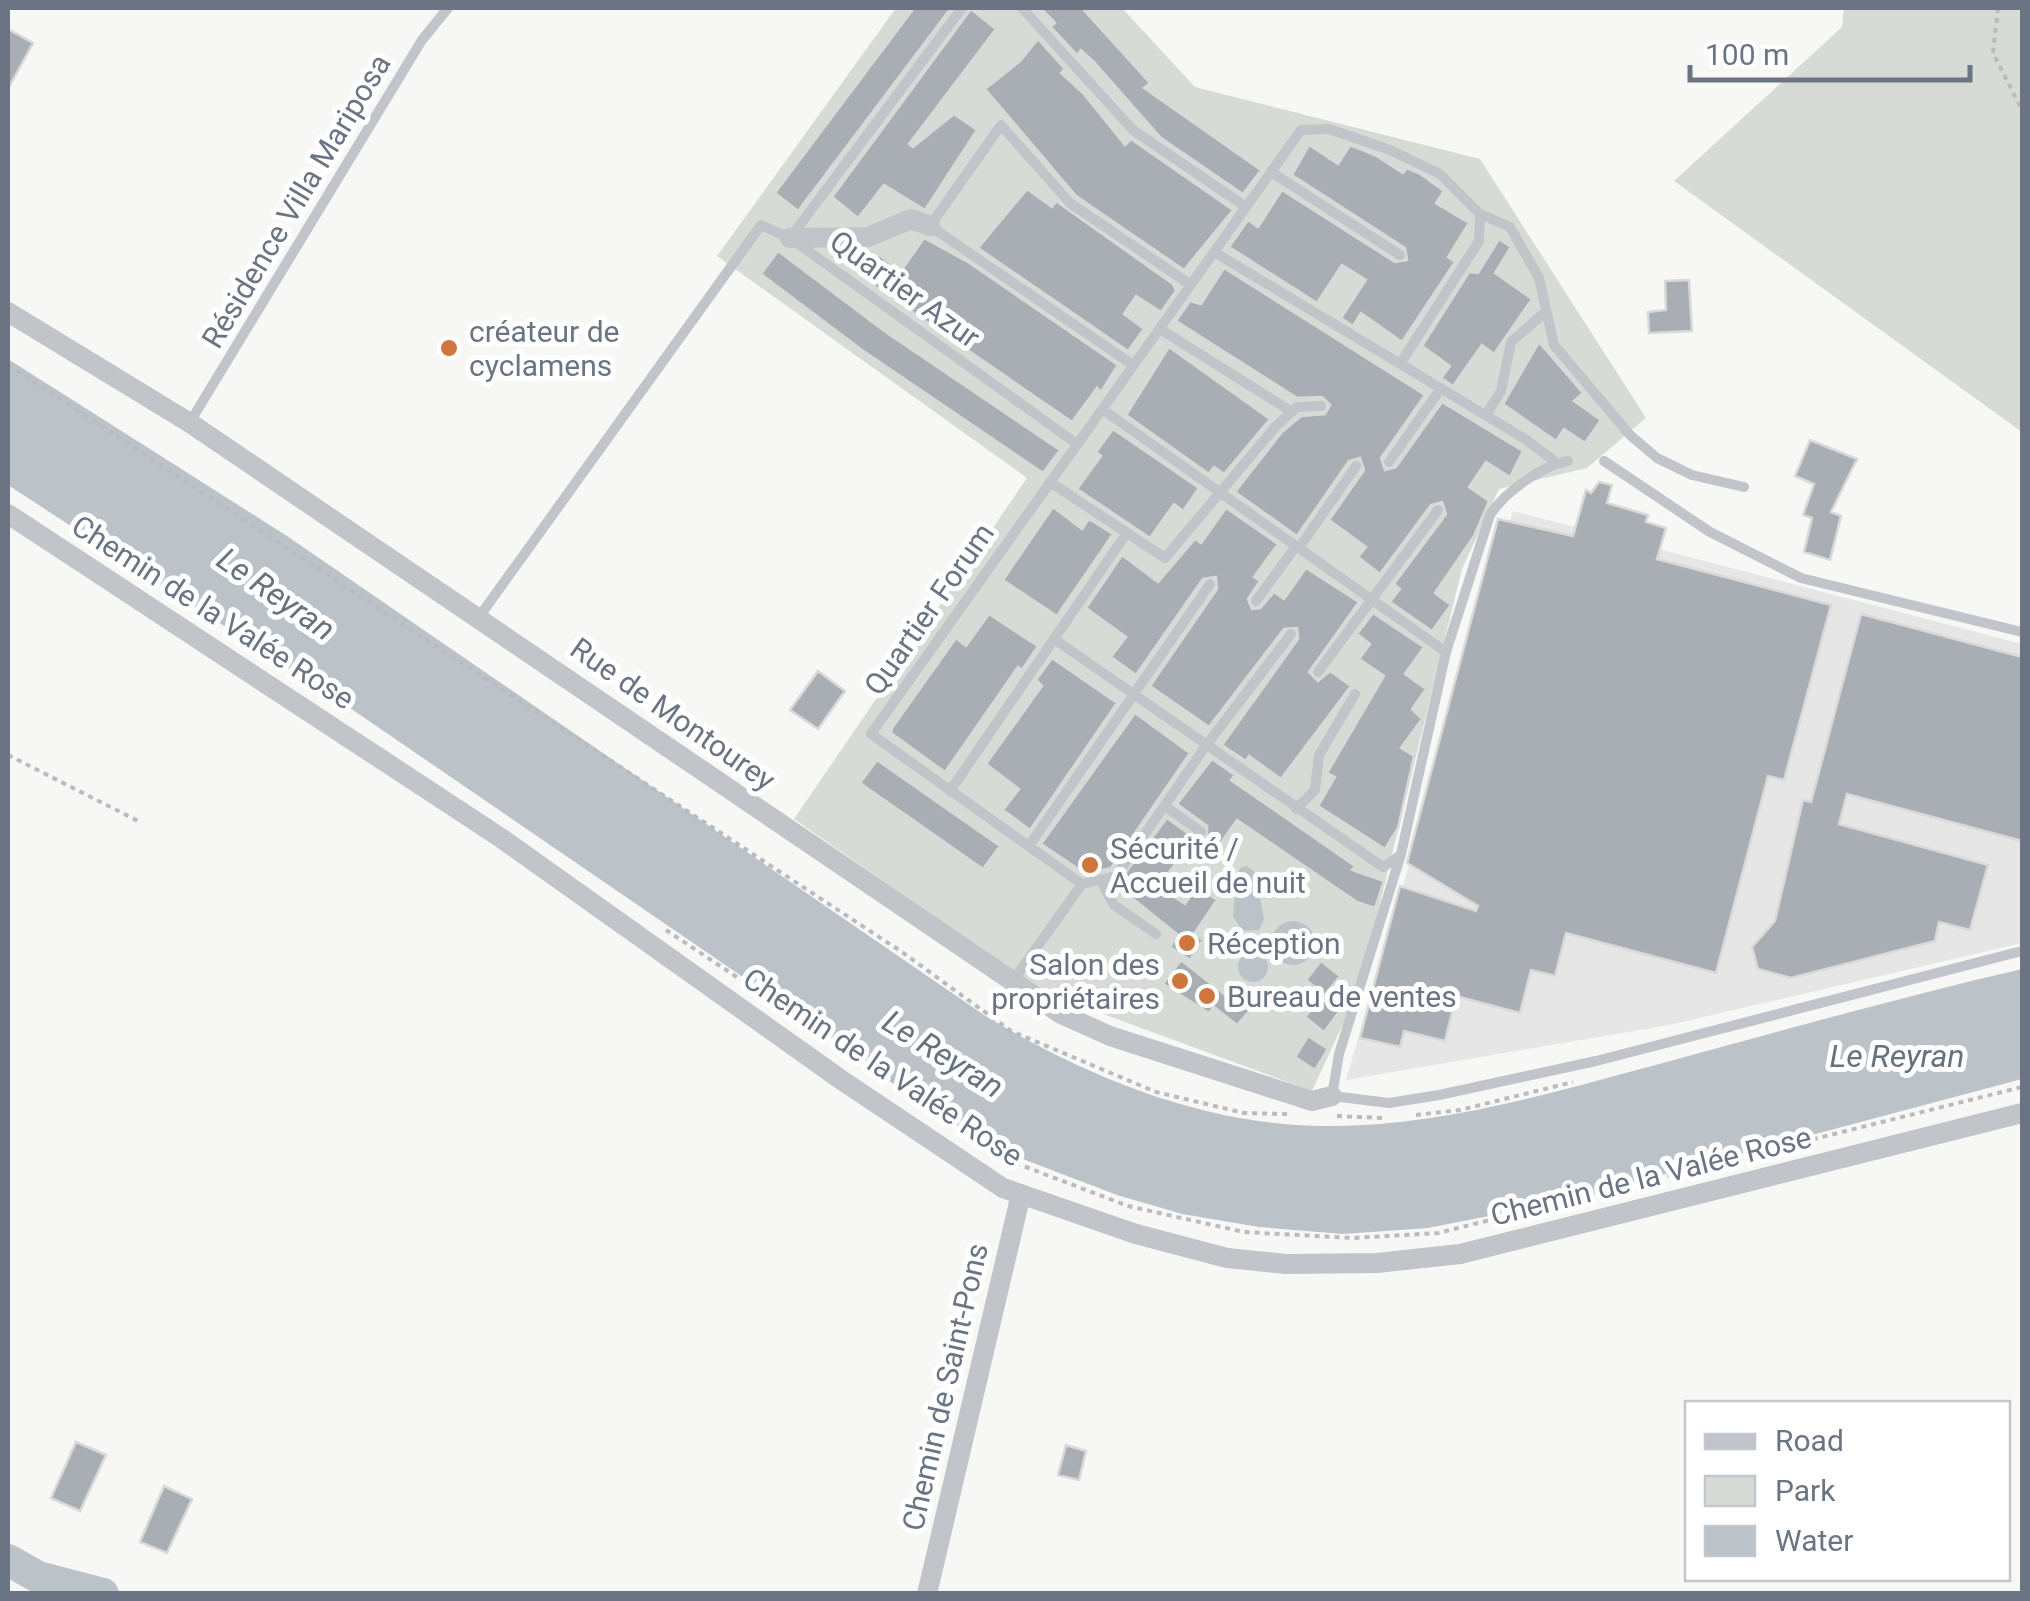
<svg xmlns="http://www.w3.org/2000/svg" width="2030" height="1601" viewBox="0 0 2030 1601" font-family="Roboto,sans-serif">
<rect width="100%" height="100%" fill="#f7f7f5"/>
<path fill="#e5e6e5" d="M1513 511 2022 644V943L1669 1025 1346 1080Z"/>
<path fill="#d6dcd5" d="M896 8H1122L1195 87 1480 159 1646 418 1587 468 1499 489 1462 569 1359 989 1312 1091 1041 991 794 819 1027 478 717 256Z
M1844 8H2022V432L1674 181 1842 27Z"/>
<path fill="#bbc2c8" d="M8 359 287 536 987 1017C1078 1071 1177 1114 1284 1124 1408 1135 1529 1099 1648 1067 1773 1033 1897 998 2022 969V1079L1556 1203 1428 1228 1343 1234 1259 1227 1182 1214 1117 1195 1020 1158 892 1079 350 708 8 485Z
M1247 866 1255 872 1264 919 1259 930 1242 931 1233 916C1235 900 1234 883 1240 868Z
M1271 943a22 22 0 1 1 44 0a22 22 0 1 1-44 0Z
M1238 967a15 15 0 1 1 30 0a15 15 0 1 1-30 0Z"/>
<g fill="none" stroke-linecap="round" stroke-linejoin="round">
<path stroke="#bbc2c8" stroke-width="32" d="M8 1560 38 1577 103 1594"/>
</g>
<path fill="#a9aeb5" stroke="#d9d9d7" stroke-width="2.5" d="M914 8H951L798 211 775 193Z
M1041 8H1082L1150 83 1144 88 1261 170 1243 194 1161 138 1094 62 1081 50 1077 55 1051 27 1055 23Z
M971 9 996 29 909 144 913 147 954 114 977 130 925 210 884 185 858 218 832 197Z
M8 29 33 43 8 89Z
M1038 39 1065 69 1061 73 1083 93 1125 145 1131 139 1233 210 1184 270 1076 196 985 89 1020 61Z
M1309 145 1338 164 1350 145 1375 155 1403 173 1407 168 1419 173 1444 191 1436 203 1469 223 1448 257 1455 262 1402 342 1361 313 1353 326 1341 318 1366 280 1342 265 1317 303 1229 247 1248 220 1258 227 1282 190 1395 262 1407 260 1405 248 1292 175Z
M1027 189 1052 207 1056 201 1173 284 1176 291 1161 312 1136 296 1124 314 1144 329 1128 351 978 248Z
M924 238 968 262 1118 365 1101 392 1097 388 1072 422 861 277 878 254 901 271Z
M1499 239 1511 247 1495 273 1532 299 1494 354 1482 345 1453 386 1441 378 1450 366 1422 346 1469 272 1478 273Z
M778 251 887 333 1060 450 1043 473 862 350 761 274Z
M1224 268 1425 395 1381 458 1385 470 1396 467 1442 402 1523 451 1510 477 1486 462 1469 487 1489 501 1474 536 1435 593 1451 605 1432 631 1390 602 1400 589 1394 584 1446 514 1442 502 1431 505 1380 574 1358 557 1366 547 1329 520 1364 470 1360 458 1349 461 1297 536 1235 492 1282 432 1301 416 1325 414 1330 405 1322 397 1297 398 1176 321 1190 301 1201 304Z
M1689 280 1692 331 1649 333 1648 312 1666 310 1665 281Z
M1539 342 1583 393 1574 401 1601 420 1585 443 1564 429 1556 441 1503 404Z
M1169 347 1270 419 1224 474 1214 467 1209 474 1126 415Z
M1113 429 1199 488 1183 511 1174 504 1150 538 1077 489 1101 456 1096 452Z
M1810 440 1857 459 1831 512 1841 516 1830 560 1804 552 1812 518 1803 515 1814 484 1795 476Z
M1599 482 1612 485 1607 503 1648 515 1646 522 1666 528 1657 559 1831 605 1784 780 1768 776 1716 973 1566 933 1555 976 1531 970 1520 1013 1456 996 1445 1041 1404 1031 1400 1047 1360 1038 1400 886 1476 911 1478 906 1407 863 1498 519 1573 536 1586 490 1591 493Z
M1053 507 1082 529 1089 519 1113 534 1057 616 1003 580Z
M1226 508 1278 544 1254 577 1260 581 1248 599 1252 609 1260 608 1274 592 1284 599 1306 568 1359 602 1309 672 1318 681 1330 671 1351 686 1281 779 1249 756 1246 761 1222 745 1298 639 1297 628 1284 629 1209 727 1150 686 1217 589 1216 577 1203 579 1136 675 1111 657 1126 637 1086 608 1122 555 1158 582 1195 539 1201 543Z
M1373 613 1424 647 1405 674 1426 689 1412 709 1422 719 1401 748 1414 756 1398 828 1385 849 1318 806 1335 777 1327 773 1384 676 1359 659 1370 644 1357 634Z
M989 614 1038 646 1022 670 1018 667 945 772 891 733 892 728 956 638 966 646Z
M1861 614 2022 657V841L1847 794 1839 824 1988 865 1970 930 1939 922 1935 941 1791 978 1758 969 1752 947 1775 921 1803 800 1811 802Z
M1052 658 1117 703 1030 830 1003 810 1019 789 986 764 1042 686 1036 680Z
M818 671 845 691 818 729 790 710Z
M1135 713 1190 753 1111 868 1086 874 1041 844Z
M1212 759 1235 775 1231 780 1355 866 1352 870 1384 881 1375 908 1357 902 1237 820 1210 858 1190 844 1159 886 1185 904 1197 886 1217 900 1194 934 1203 940 1190 960 1170 947 1178 935 1116 885 1167 818 1197 840 1207 838V826L1177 804Z
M877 760 1000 846 983 869 860 783Z
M1181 960 1229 998 1234 991 1253 1007 1237 1025 1214 1007 1209 1013 1163 984Z
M1321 961 1340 976 1325 995 1306 980Z
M1320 998 1339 1012 1324 1032 1305 1017Z
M1308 1036 1328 1049 1315 1070 1295 1057Z
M76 1442 106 1455 80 1511 51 1498Z
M1066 1445 1086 1451 1079 1480 1058 1475Z
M164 1486 192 1499 167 1553 140 1542Z"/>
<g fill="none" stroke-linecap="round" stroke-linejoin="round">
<path stroke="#b9bbbe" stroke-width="4" stroke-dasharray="5 5" stroke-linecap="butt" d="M1998 8 1993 53 2022 110
M8 365 902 952 1011 1031 1156 1092 1244 1113 1287 1114
M173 597 190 608
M8 755 142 823
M666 930 1018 1164 1128 1206 1244 1232 1353 1238 1438 1233 2022 1087
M1416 1115 1460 1110 1573 1082
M1337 1116 1382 1118"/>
<path stroke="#c1c4c8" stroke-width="10" d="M962 8 790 238 1077 444
M1022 8 1133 130 1246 207
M1271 172 1400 255
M1214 252 1525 439 1557 463
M1160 329 1292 412
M1400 364 1479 241 1480 214
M1133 365 930 226 1001 125 1070 203 1191 285
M1102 409 1446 652
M1486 415 1501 391 1511 342 1544 313
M190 422 422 40 448 8
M1568 461C1541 466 1505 492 1490 515L1446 652 1401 854 1339 1054 1332 1096 1389 1103 1439 1095 1596 1061 2022 951
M1604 461 1710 532 1801 578 2022 632
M1389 462 1441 388
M1050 482 1165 558 1276 426 1297 407 1321 406
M1299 548 1356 466
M1256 601 1296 546
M479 617 761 225 790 238
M1291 634 1205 747 1116 876 1082 884 871 734 1301 130 1329 129 1390 150 1440 174 1480 214 1510 227 1539 278 1554 345 1630 435 1657 458 1692 475 1744 487
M1057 641 1383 867 1401 855
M1318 672 1438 510
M950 791 1126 534
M1165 806 1201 832
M1296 809 1315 790 1319 755 1355 694
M1029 846 1210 584
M1102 883 1114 905 1156 934
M1012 982 1082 884"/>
<path stroke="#c1c4c8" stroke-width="20" d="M790 238 868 237 911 219 930 226
M8 312 190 423 1061 1014 1110 1036 1312 1101 1332 1096
M8 514 501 838 840 1079 1003 1188 1136 1234 1227 1258 1286 1264 1377 1263 1460 1254 2022 1113
M927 1594 1021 1194"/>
</g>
<g fill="#cf763d" stroke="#fff" stroke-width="4">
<circle cx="449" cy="348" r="10"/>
<circle cx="1090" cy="865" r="10"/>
<circle cx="1187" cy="943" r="10"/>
<circle cx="1180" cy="981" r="10"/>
<circle cx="1207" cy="996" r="10"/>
</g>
<g text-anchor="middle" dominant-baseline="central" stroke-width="10" stroke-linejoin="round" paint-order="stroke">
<g font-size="30" fill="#6a7483" stroke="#fff">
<text transform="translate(296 201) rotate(-59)">Résidence Villa Mariposa</text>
<text transform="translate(905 289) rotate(36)">Quartier Azur</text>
<text transform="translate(929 609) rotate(-55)">Quartier Forum</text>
<text transform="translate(213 612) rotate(33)">Chemin de la Valée Rose</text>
<text transform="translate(673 714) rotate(35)">Rue de Montourey</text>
<text transform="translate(883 1067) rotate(34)">Chemin de la Valée Rose</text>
<text transform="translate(1651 1176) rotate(-14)">Chemin de la Valée Rose</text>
<text transform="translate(945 1387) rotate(-77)">Chemin de Saint-Pons</text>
</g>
<g font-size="30" fill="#6a7483" stroke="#fff" text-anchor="start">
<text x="469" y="331">créateur de<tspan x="469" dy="34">cyclamens</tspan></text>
<text x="1110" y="848">Sécurité /<tspan x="1110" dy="34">Accueil de nuit</tspan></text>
<text x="1207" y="943">Réception</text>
<text x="1160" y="964" text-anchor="end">Salon des<tspan x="1160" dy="34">propriétaires</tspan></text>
<text x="1227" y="996">Bureau de ventes</text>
</g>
<g font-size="32" font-style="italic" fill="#66737f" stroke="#fff">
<text transform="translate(276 594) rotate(35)">Le Reyran</text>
<text transform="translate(943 1054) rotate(32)">Le Reyran</text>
<text x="1897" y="1056">Le Reyran</text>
</g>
</g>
<rect width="2030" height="1601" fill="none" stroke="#6a7483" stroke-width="20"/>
<rect x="1685" y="1401" width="325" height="180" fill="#ffffff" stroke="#c3c7cd" stroke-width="2.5"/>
<rect x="1705" y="1434" width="50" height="15" fill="#c1c4c8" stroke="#c3c7cd" stroke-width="2.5"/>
<text x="1775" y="1451" font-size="30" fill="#6a7483">Road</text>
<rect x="1705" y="1476" width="50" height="30" fill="#d6dcd5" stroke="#c3c7cd" stroke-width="2.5"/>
<text x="1775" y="1501" font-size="30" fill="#6a7483">Park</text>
<rect x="1705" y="1526" width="50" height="30" fill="#bbc2c8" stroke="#c3c7cd" stroke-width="2.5"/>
<text x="1775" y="1551" font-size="30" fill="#6a7483">Water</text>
<path d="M1690 65v15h280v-15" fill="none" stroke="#6a7483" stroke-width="5"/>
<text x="1705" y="65" font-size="30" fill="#6a7483" stroke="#ffffff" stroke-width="8" paint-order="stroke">100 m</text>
</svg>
